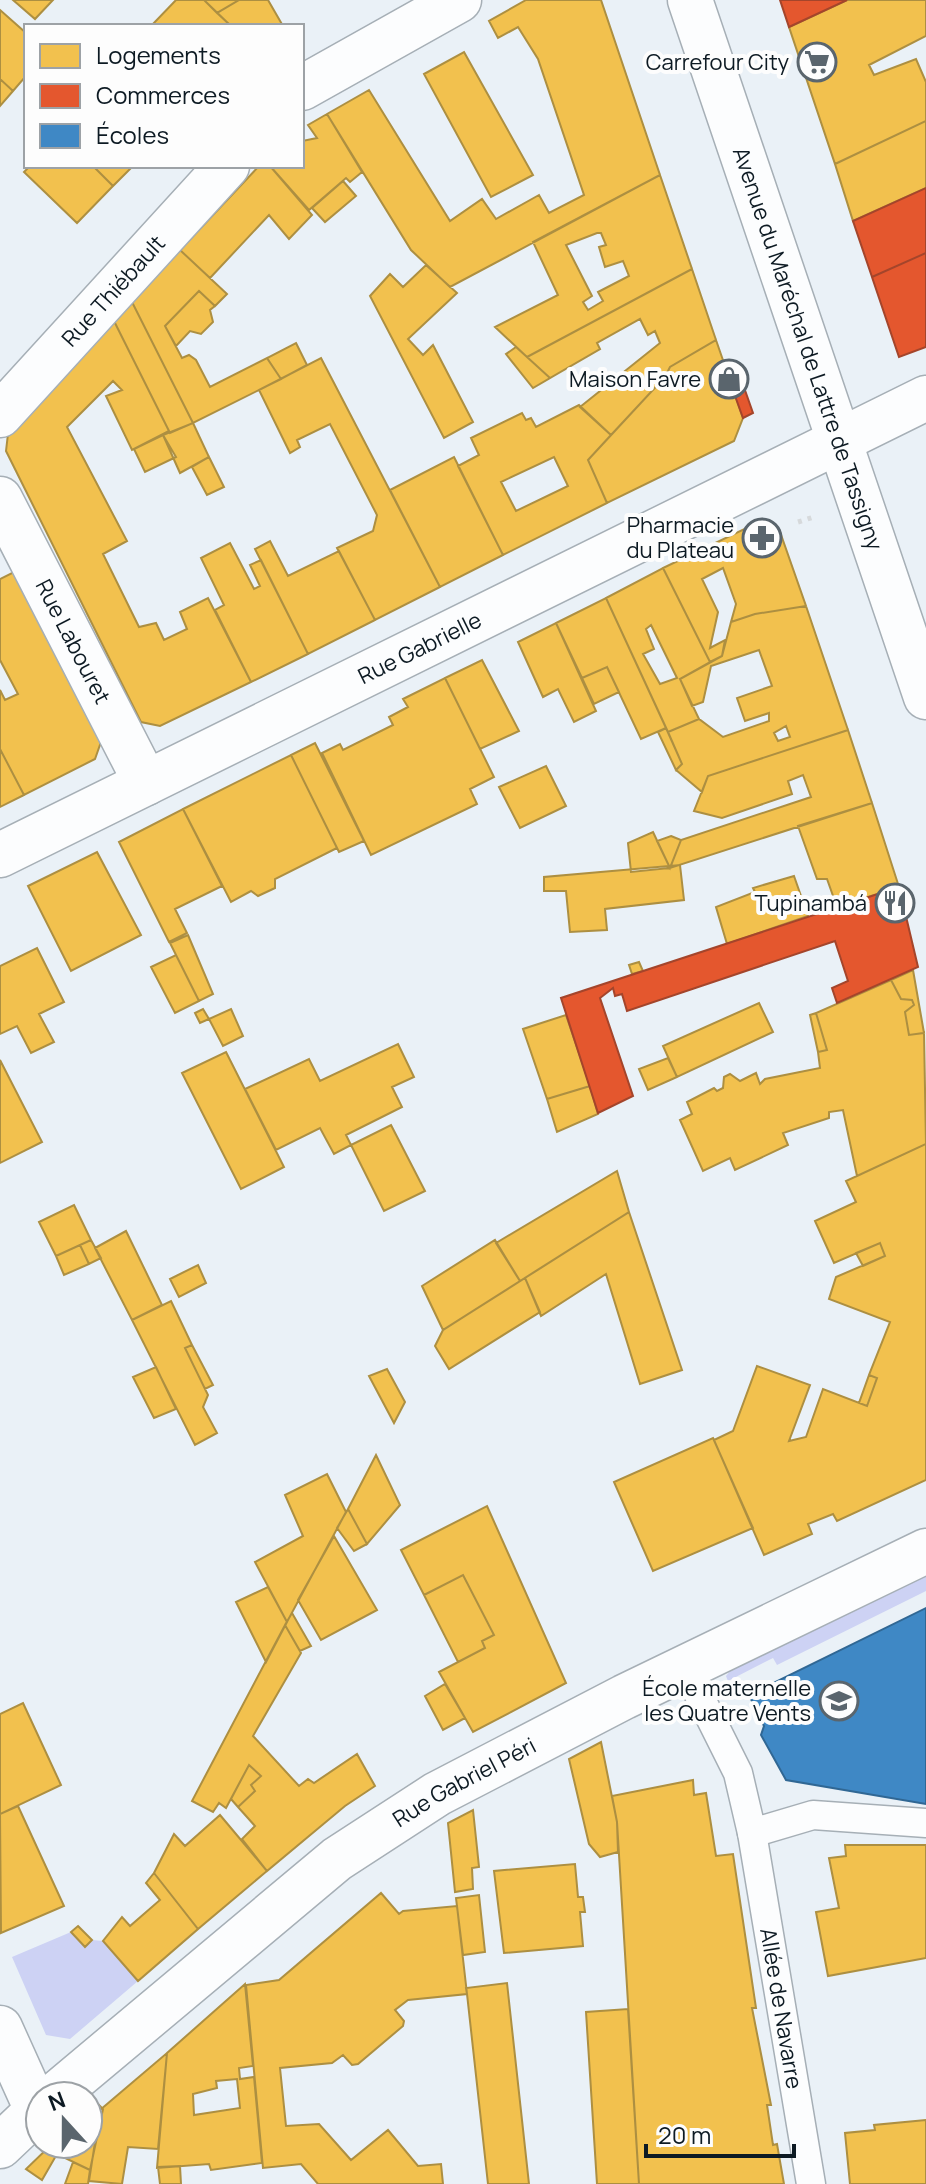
<svg xmlns="http://www.w3.org/2000/svg" width="926" height="2184" viewBox="0 0 926 2184" font-family="Manrope,sans-serif">
<rect width="100%" height="100%" fill="#eaf1f7"/>
<path fill="#cdd2f4" d="M926 1576V1591L777 1665 773 1658 728 1681 726 1676 736 1664Z
M71 1932 84 1947 92 1940 103 1941 138 1981 70 2039 46 2035 12 1957Z"/>
<path fill="#f2c14e" stroke="#ad8f41" stroke-width="2" fill-rule="evenodd" d="M13 0H53L35 19Z
M176 0H204L231 26H151Z
M204 0H239L217 13Z
M239 0H268L283 26H231L217 13Z
M526 0H601L660 175 450 287 411 250 327 114 369 90 450 221 482 199 496 219 539 195 549 213 584 195 538 59 518 27 498 38 489 21Z
M847 0H926V36L869 65 874 75 916 59 926 82V121L835 164 789 27Z
M0 10 26 33V76L13 91 0 79Z
M464 52 533 175 491 197 424 74Z
M0 79 13 91 0 106Z
M327 114 362 172 350 182 346 178 309 210 270 166H302V141L317 138 308 125Z
M926 121V188L853 221 835 164Z
M30 166H93L113 186 77 223 24 172Z
M93 166H133L113 186Z
M259 166H270L312 215 289 239 269 215 210 278 180 250Z
M660 175 692 269 527 357 495 327 558 295 533 242ZM597 233H601L606 245 599 247 605 267 623 261 629 276 598 292 603 301 588 310 583 302 592 296 566 245Z
M343 181 356 196 325 222 312 208Z
M180 250 227 294 215 306 199 291 165 326 182 358 189 355 196 360 210 387 267 358 281 379 193 423 132 302Z
M426 265 457 293 408 339 423 355 433 345 473 422 444 438 370 296 390 274 403 287Z
M692 269 716 340 670 367 665 377 611 435 580 407 660 343 655 331 648 335 640 319 597 343 600 349 550 378 527 357Z
M199 291 215 306 210 310 213 322 201 334 190 331 176 346 165 326Z
M132 302 193 423 170 433 114 321Z
M114 321 169 431 132 450 106 396 122 390 113 381 67 427 127 541 103 554 139 627 156 623 164 640 187 629 180 612 208 598 251 682 160 726 141 722 6 451 8 434Z
M716 340 743 418 734 441 607 503 588 460 665 377 670 367Z
M296 343 307 365 281 379 267 358Z
M516 347 527 357 550 378 533 388 506 354Z
M321 358 440 587 375 620 337 548 373 531 377 515 330 424 297 440 300 447 290 453 259 390Z
M579 405 611 435 588 460 607 503 503 555 458 466 479 455 471 438 522 413 526 420 531 418 536 427ZM554 457 568 486 516 511 501 482Z
M193 423 209 457 180 473 163 435Z
M163 435 176 457 145 472 134 449Z
M209 457 224 487 207 495 192 467Z
M454 457 503 555 440 587 390 490Z
M761 521 779 529 806 606 755 614 731 622 736 604 723 568 702 579 718 612 710 648 725 640 722 656 710 662 663 568Z
M270 541 288 576 339 551 375 620 308 654 255 549Z
M230 543 254 589 260 586 250 565 261 560 308 654 251 682 215 610 224 605 201 558Z
M663 568 710 662 680 679 699 719 668 732 606 598ZM651 625 677 678 660 684 643 654 654 649 646 629Z
M16 571 102 739 95 759 24 795 0 749V690L5 700 18 694 0 660V579Z
M606 598 666 728 641 739 607 667 582 678 556 623Z
M806 606 848 730 708 776 702 792 676 770 682 764 668 732 699 719 723 737 769 721V713L745 721 737 698 772 686 759 650 711 666 703 702 692 706 680 679 722 656 731 622 755 614ZM786 726 790 737 778 741 774 733Z
M556 623 596 711 574 722 558 689 543 697 518 642Z
M482 660 519 731 480 749 445 678Z
M607 667 619 692 594 704 582 678Z
M445 678 494 777 470 789 477 804 371 855 322 753 340 744 343 750 393 725 389 717 408 707 403 699Z
M666 728 682 764 676 770 658 732Z
M848 730 872 803 670 868 681 840 811 797 803 775 788 781 792 794 722 818 694 811 708 776Z
M315 743 364 841 339 852 291 755Z
M0 749 24 795 0 807Z
M291 755 337 848 275 879V888L258 896 251 891 231 902 183 809Z
M546 766 566 806 520 828 499 787Z
M872 803 899 887 837 907 827 879H817L798 826Z
M183 809 222 886 175 909 187 933 169 942 119 842Z
M653 832 670 868 631 872 628 843Z
M671 836 681 840 670 868 657 841Z
M97 852 141 935 71 971 28 886Z
M680 865 684 900 605 909 607 930 570 932 566 891H544V877Z
M794 876 808 916 727 944 716 907 755 892 753 888Z
M188 935 213 994 199 1001 170 943Z
M37 948 64 1002 39 1014 54 1042 31 1053 17 1026 0 1034V966Z
M176 955 199 1001 175 1013 151 967Z
M639 962 643 971 632 974 629 965Z
M913 970 924 1033 909 1035 905 1012 914 1005 912 1000 901 999 891 980Z
M891 980 901 999 912 1000 914 1005 905 1012 909 1035 924 1033 926 1144 857 1176 843 1110 829 1112V1118L783 1133 788 1145 735 1170 730 1158 703 1171 680 1120 692 1114 687 1102 714 1088 717 1091 723 1088 724 1077 730 1074 740 1081 756 1073 760 1084 765 1079 820 1068 818 1052 827 1050 816 1013Z
M759 1003 773 1032 677 1077 663 1046Z
M203 1009 209 1019 200 1023 195 1013Z
M231 1009 243 1036 223 1046 209 1019Z
M816 1013 827 1050 818 1052 810 1015Z
M566 1015 590 1086 547 1099 523 1029Z
M398 1044 414 1077 392 1087 402 1107 346 1135 351 1145 334 1154 320 1128 276 1150 245 1089 309 1059 320 1081Z
M226 1052 284 1167 241 1189 182 1073Z
M668 1058 677 1077 648 1090 639 1069Z
M0 1060 42 1142 0 1163Z
M590 1086 598 1114 557 1132 547 1099Z
M391 1125 425 1191 384 1211 351 1145Z
M926 1144V1480L837 1521 833 1514 808 1524 812 1534 764 1555 714 1440 733 1431 757 1366 810 1385 789 1441 806 1437 823 1389 867 1406 877 1378 869 1375 890 1322 829 1299 836 1277 885 1256 880 1243 834 1263 815 1221 856 1202 846 1181Z
M617 1171 629 1212 520 1281 496 1243Z
M74 1205 91 1240 56 1256 39 1222Z
M629 1212 682 1370 640 1384 606 1274 541 1316 525 1278Z
M126 1231 162 1305 132 1320 95 1248Z
M91 1240 101 1258 89 1264 80 1245Z
M495 1240 520 1281 443 1330 422 1286Z
M880 1243 885 1256 863 1266 856 1253Z
M80 1245 89 1264 64 1275 56 1256Z
M198 1265 206 1283 179 1297 170 1279Z
M525 1278 540 1312 449 1369 435 1346 443 1330Z
M171 1301 192 1345 185 1348 208 1395 203 1407 217 1433 195 1445 132 1320Z
M192 1345 213 1385 205 1389 185 1348Z
M156 1367 176 1409 154 1418 133 1377Z
M387 1369 405 1402 394 1423 369 1376Z
M869 1375 877 1378 867 1406 859 1403Z
M713 1438 753 1528 653 1571 614 1482Z
M376 1455 400 1505 367 1544 348 1509Z
M327 1474 346 1512 287 1622 255 1562 303 1536 285 1495Z
M487 1506 566 1683 473 1732 439 1672 485 1648 482 1641 494 1635 463 1575 424 1595 401 1550Z
M348 1509 367 1544 354 1551 337 1528Z
M334 1536 377 1610 321 1640 298 1600Z
M463 1575 494 1635 482 1641 485 1648 458 1662 424 1595Z
M268 1587 287 1622 266 1662 236 1602Z
M292 1613 311 1646 300 1651 285 1625Z
M285 1625 301 1653 253 1736 299 1786 308 1779 314 1783 357 1754 375 1786 345 1806 267 1871 242 1839 255 1826 238 1807 255 1791 251 1785 261 1776 249 1765 226 1808 219 1803 213 1812 192 1801Z
M445 1684 465 1718 443 1730 425 1696Z
M23 1703 61 1785 0 1814V1714Z
M601 1742 617 1822 618 1852 600 1857 589 1844 569 1759Z
M249 1765 261 1776 251 1785 255 1791 238 1807 231 1799Z
M693 1780 694 1795 706 1793 716 1856 733 1854 756 2008H752L771 2105H767L773 2145 777 2144 784 2184H639L617 1822 612 1796Z
M18 1806 64 1906 1 1933 0 1814Z
M473 1810 479 1867 472 1868 473 1889 455 1892 448 1823Z
M220 1815 267 1871 198 1929 154 1873 174 1834 185 1846Z
M845 1845H926V1958L828 1976 816 1912 839 1908 829 1858 846 1856Z
M575 1864 578 1897H583L585 1912H580L583 1946 504 1953 494 1871Z
M154 1873 198 1929 138 1981 103 1941 122 1917 130 1926 160 1900 146 1883Z
M381 1893 399 1914 403 1911 457 1906 467 1994 408 2000 395 2010 404 2021 403 2026 358 2064 352 2065 343 2055 332 2063 280 2068 286 2126 319 2124 351 2160 388 2130 418 2166 441 2164 443 2184H318L301 2164 263 2168 246 1985 279 1980Z
M479 1895 485 1952 463 1955 456 1898Z
M78 1926 92 1940 85 1947 71 1932Z
M507 1983 529 2184H488L467 1994 466 1988Z
M245 1984 253 2066 239 2068 240 2079 254 2077 262 2163 211 2170 209 2164 157 2168 167 2053ZM237 2079 240 2108 194 2115 193 2094 217 2088 216 2081Z
M628 2009 639 2184H597L586 2012Z
M167 2053 158 2149 128 2147 122 2184 89 2181 100 2110Z
M96 2102 103 2109 90 2170 57 2154 42 2180 26 2169 52 2144H88V2109Z
M926 2120V2184H850L845 2133 875 2130 874 2125Z
M73 2162 90 2170 88 2184H65Z
M180 2166 181 2184H160L158 2167Z"/>
<path fill="#e4572e" stroke="#a4452b" stroke-width="2" d="M780 0H847L789 27Z
M926 188V253L872 277 853 221Z
M926 253V347L899 357 872 277Z
M740 376 753 413 743 418 729 379Z
M899 887 918 967 837 1003 832 988 848 981 835 941 627 1011 622 994 615 996 613 988 600 998 633 1096 598 1113 561 998Z"/>
<path fill="#3f88c5" stroke="#306794" stroke-width="2" d="M926 1608V1804L786 1780 761 1735 764 1726 749 1695Z"/>
<g fill="none" stroke-linecap="round" stroke-linejoin="round">
<defs>
<g id="lane">
<path id="s1" d="M685 1667 738 1773 752 1833 811 2184"/>
<path d="M752 1833 813 1815 926 1823"/>
</g>
<g id="street">
<path d="M302 88 459 0"/>
<path id="s2" d="M0 415 227 166"/>
<path id="s3" d="M0 499 146 783"/>
<path id="s4" d="M0 855 926 398"/>
<path d="M0 2028 37 2110"/>
<path id="s5" d="M54 2096 337 1859 437 1794 624 1697 926 1551"/>
<path d="M0 2146 40 2108"/>
</g>
<g id="secondary">
<path id="s6" d="M690 0 926 697"/>
</g>
</defs>
<use href="#lane" stroke="#a6afb6" stroke-width="31"/>
<use href="#street" stroke="#a6afb6" stroke-width="47"/>
<use href="#secondary" stroke="#a6afb6" stroke-width="47"/>
<path stroke="#d6d9db" stroke-width="5" stroke-dasharray="4 6" stroke-linecap="butt" d="M798 522 817 516"/>
<use href="#lane" stroke="#fcfdfe" stroke-width="28"/>
<use href="#street" stroke="#fcfdfe" stroke-width="44"/>
<use href="#secondary" stroke="#fcfdfe" stroke-width="44"/>
</g>
<defs>
<symbol id="supermarket-ring" viewBox="-11 -11 22 22"><circle r="9.5" fill="#fdfdfd" stroke="#5a656d" stroke-width="1.5"/><path d="M-6-5.5h2.5l.6 2H6L4.5 2H-2.5L-4.4-4H-6ZM-1.5 3.2a1.3 1.3 0 1 0 .1 0ZM3 3.2a1.3 1.3 0 1 0 .1 0Z" fill="#5a656d"/></symbol>
<symbol id="shop-ring" viewBox="-11 -11 22 22"><circle r="9.5" fill="#fdfdfd" stroke="#5a656d" stroke-width="1.5"/><path d="M-5-2.5h2.3a2.7 3.5 0 0 1 5.4 0H5L5.5 6h-11ZM-1.5-2.5h3a1.5 2.3 0 0 0-3 0Z" fill="#5a656d"/></symbol>
<symbol id="pharmacy-ring" viewBox="-11 -11 22 22"><circle r="9.5" fill="#fdfdfd" stroke="#5a656d" stroke-width="1.5"/><path d="M-2-6h4v4h4v4h-4v4h-4v-4h-4v-4h4Z" fill="#5a656d"/></symbol>
<symbol id="restaurant-ring" viewBox="-11 -11 22 22"><circle r="9.5" fill="#fdfdfd" stroke="#5a656d" stroke-width="1.5"/><path d="M-5-6h1v4h1v-4h1v4h1v-4h1v5L-1.5 .5V6h-2V.5L-5-1ZM5-6V6H3V1.5H1.5Q1.5-4 5-6Z" fill="#5a656d"/></symbol>
<symbol id="school-ring" viewBox="-11 -11 22 22"><circle r="9.5" fill="#fdfdfd" stroke="#5a656d" stroke-width="1.5"/><path d="M0-5L7-2L0 1L-7-2ZM-4 1L0 2.5L4 1V4Q0 6-4 4Z" fill="#5a656d"/></symbol>
</defs>
<g fill-rule="evenodd">
<use href="#supermarket-ring" x="795" y="40" width="44" height="44"/>
<use href="#shop-ring" x="707" y="357" width="44" height="44"/>
<use href="#pharmacy-ring" x="740" y="516" width="44" height="44"/>
<use href="#restaurant-ring" x="873" y="881" width="44" height="44"/>
<use href="#school-ring" x="817" y="1679" width="44" height="44"/>
</g>
<g text-anchor="middle" dominant-baseline="central" stroke-width="8" stroke-linejoin="round" paint-order="stroke">
<g font-size="22" fill="#0d1a23" stroke="#fdfdfd" text-anchor="end">
<text x="789" y="62">Carrefour City</text>
<text x="701" y="379">Maison Favre</text>
<text x="734" y="525">Pharmacie<tspan x="734" dy="25">du Plateau</tspan></text>
<text x="867" y="903">Tupinambá</text>
<text x="811" y="1688">École maternelle<tspan x="811" dy="25">les Quatre Vents</tspan></text>
</g>
<g font-size="22" fill="#0d1a23" stroke="#fdfdfd">
<text stroke="none"><textPath href="#s2" startOffset="168">Rue Thiébault</textPath></text>
<text stroke="none"><textPath href="#s6" startOffset="368">Avenue du Maréchal de Lattre de Tassigny</textPath></text>
<text stroke="none"><textPath href="#s3" startOffset="160">Rue Labouret</textPath></text>
<text stroke="none"><textPath href="#s4" startOffset="468">Rue Gabrielle</textPath></text>
<text stroke="none"><textPath href="#s5" startOffset="518">Rue Gabriel Péri</textPath></text>
<text stroke="none"><textPath href="#s1" startOffset="358">Allée de Navarre</textPath></text>
</g>
</g>
<rect x="24" y="24" width="280" height="144" fill="#fdfdfd" stroke="#9da2a6" stroke-width="2"/>
<rect x="40" y="44" width="40" height="24" fill="#f2c14e" stroke="#9da2a6" stroke-width="2"/>
<text x="96" y="64" font-size="24" fill="#0d1a23">Logements</text>
<rect x="40" y="84" width="40" height="24" fill="#e4572e" stroke="#9da2a6" stroke-width="2"/>
<text x="96" y="104" font-size="24" fill="#0d1a23">Commerces</text>
<rect x="40" y="124" width="40" height="24" fill="#3f88c5" stroke="#9da2a6" stroke-width="2"/>
<text x="96" y="144" font-size="24" fill="#0d1a23">Écoles</text>
<g transform="translate(64 2120) rotate(339)"><circle r="38" fill="#fdfdfd" stroke="#9da2a6" stroke-width="2"/>
<path d="M0-6L14 30L0 20L-14 30Z" fill="#5a656d"/>
<text y="-12" font-size="22" font-weight="bold" text-anchor="middle" fill="#0d1a23">N</text>
</g>
<path d="M646 2144v12h148v-12" fill="none" stroke="#0d1a23" stroke-width="4"/>
<text x="658" y="2144" font-size="24" fill="#0d1a23" stroke="#fdfdfd" stroke-width="6" paint-order="stroke">20 m</text>
</svg>
